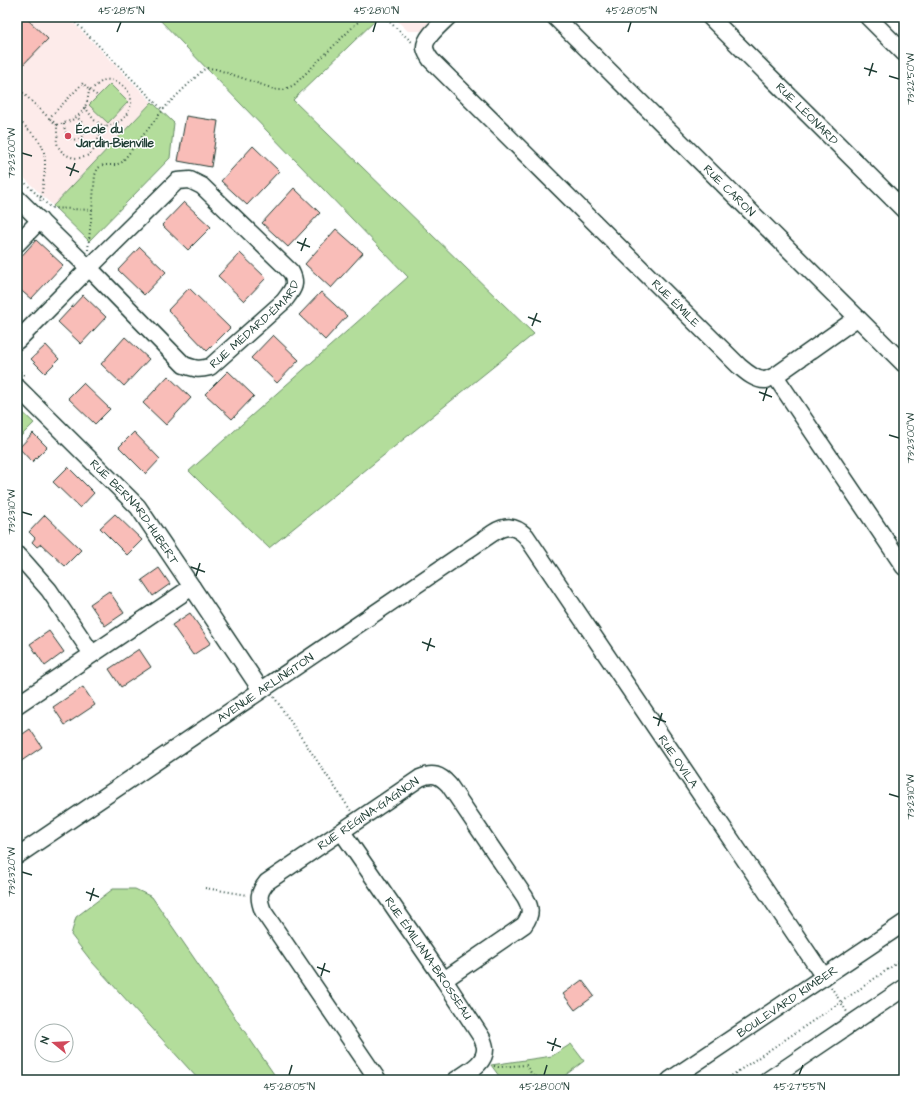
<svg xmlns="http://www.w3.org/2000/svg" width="921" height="1097" viewBox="0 0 921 1097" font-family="'Architects Daughter',sans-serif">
<rect width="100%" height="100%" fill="#fff"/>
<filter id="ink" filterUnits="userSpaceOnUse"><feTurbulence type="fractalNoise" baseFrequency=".025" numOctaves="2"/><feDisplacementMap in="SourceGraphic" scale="8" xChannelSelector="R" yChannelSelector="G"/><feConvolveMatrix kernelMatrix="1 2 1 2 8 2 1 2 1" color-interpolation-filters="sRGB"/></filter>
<g filter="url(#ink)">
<path fill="#fdebea" d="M17 17H68L152 102 53 206 17 171Z
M393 17H435L421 31H408Z"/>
<path fill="#b3dd9b" stroke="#698d68" d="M157 17H379L293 100 534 334 269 548 211 493 189 471 408 277Z
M110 84 128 102 108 123 89 105Z
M152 102 174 123 170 158 89 241 53 206Z
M17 407 34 423 17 440Z
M113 889H135L152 897 278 1080H199L92 962 71 935 76 917Z
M571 1044 584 1061 559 1080H502L491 1065 552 1056Z"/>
<path fill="#f9bdb8" stroke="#1f3d34" d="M17 17H25L48 39 17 71Z
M186 116 218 121 211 167 178 161Z
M253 146 279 171 247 205 221 181Z
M294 188 320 213 288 247 262 223Z
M184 202 211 227 188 250 162 225Z
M336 229 363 253 331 288 305 264Z
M36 240 63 265 31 299 17 287V261Z
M140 247 166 272 144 295 118 270Z
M240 253 266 278 244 301 218 276Z
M189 288 230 328 207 351 168 310Z
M321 292 347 316 325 340 299 315Z
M83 295 106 317 81 344 58 322Z
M273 335 299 360 277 383 251 358Z
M125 337 149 359 124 386 101 364Z
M46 345 59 359 45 373 31 359Z
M228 371 254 396 232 419 205 394Z
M168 376 191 398 166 425 143 403Z
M83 383 110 409 95 424 68 398Z
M134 432 160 459 146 474 119 447Z
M33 433 47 447 32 462 19 448Z
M68 467 94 493 80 508 53 482Z
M115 514 142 540 127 555 100 528Z
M45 515 81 550 65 566 41 544 37 547 32 542 35 538 29 532Z
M159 568 170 584 153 596 142 580Z
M109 591 124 613 105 626 90 604Z
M190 613 211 643 193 655 172 625Z
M49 631 64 652 45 666 30 644Z
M139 649 151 667 121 687 109 669Z
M83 687 95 705 65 725 53 707Z
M30 729 42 747 17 764V738Z
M582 980 594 996 575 1010 563 994Z"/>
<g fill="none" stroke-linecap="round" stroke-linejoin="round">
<defs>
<g id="minor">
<path id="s1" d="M448 17C441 24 424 38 425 48 426 53 428 56 431 60L739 366C746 372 756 381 766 380 768 379 772 377 775 376L857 318"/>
<path id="s2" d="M555 17 904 364"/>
<path id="s3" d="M710 17 904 210"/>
<path d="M868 17 904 53"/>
<path id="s4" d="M17 198C43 224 70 250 96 275L184 365C196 369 198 370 210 367L284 301C292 290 298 285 291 272L202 186 190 180 177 181 96 261 89 268 17 341"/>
<path d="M17 244 40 220"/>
<path d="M775 376 904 567"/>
<path id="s5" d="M17 387 138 507 192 587 261 690"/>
<path d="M17 555 20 557 49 590 92 654"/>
<path d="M17 705 192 587"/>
<path id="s6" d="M342 832 444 980 482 1038C483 1041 485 1045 485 1048 486 1064 467 1072 456 1080"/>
<path id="s7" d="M17 856 493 533C506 525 514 525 526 536L824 977"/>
<path id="s8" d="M378 1080 263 911C258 898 258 893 267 882L420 778C433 772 440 775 449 785L525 897C531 908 532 914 524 925L444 980"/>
<path id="s9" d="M670 1080 904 923"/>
<path d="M768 1080 904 988"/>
</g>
</defs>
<use href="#minor" stroke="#1f3d34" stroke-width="19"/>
<path stroke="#1f3d34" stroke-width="2" stroke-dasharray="1 3" stroke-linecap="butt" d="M70 17 163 110
M384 17 413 43
M17 99 23 93 49 118 83 83 89 90C95 88 99 82 105 80 118 78 133 91 131 104 130 109 127 114 124 118 118 124 111 123 105 128 97 134 98 146 92 152 82 163 61 158 57 143 56 140 58 137 57 134 57 131 57 128 57 125L49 118
M85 107 94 120 105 127
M17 118C24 126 33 133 39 141 50 154 43 186 40 202
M64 124C66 149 88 139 84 128 83 123 80 120 77 117
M57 125C78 120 87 112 89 90L98 96
M17 175 51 208 92 210 95 175 98 168 103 165H116L122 162 167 105 203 70 208 68 216 69 277 90H283L294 85 363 17
M88 250 92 210
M17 369 25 376
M274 697 351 811
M205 888 248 895
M831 987 847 1012
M494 1066 498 1067 526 1065 533 1076 554 1080
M725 1080 841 1002 904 958"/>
<use href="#minor" stroke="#fff" stroke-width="16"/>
</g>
</g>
<path fill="none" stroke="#1f3d34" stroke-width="1.5" d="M117 32 121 22M373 32 376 22M628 32 631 22M864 68 877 72M869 76 873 63M889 76 899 79M22 153 32 156M66 167 79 172M70 176 75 163M297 242 310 247M301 251 306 238M528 317 541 322M532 326 537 313M759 392 772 397M763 401 767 388M889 435 899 438M22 512 32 515M191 567 205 572M196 576 200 563M422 642 435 647M427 651 431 638M653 717 666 722M658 726 662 713M889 794 899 797M22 872 32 875M86 892 99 897M90 901 94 888M317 967 330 972M321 976 325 963M547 1042 561 1047M552 1051 556 1038M289 1075 292 1065M544 1075 547 1065M799 1075 803 1065"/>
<circle fill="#d1495b" stroke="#fff" stroke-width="1.5" cx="68" cy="136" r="4"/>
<g text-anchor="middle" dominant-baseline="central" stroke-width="3" stroke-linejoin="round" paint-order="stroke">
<g font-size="12" fill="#1f3d34" stroke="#fff">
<text stroke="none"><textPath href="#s3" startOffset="137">RUE LÉONARD</textPath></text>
<text stroke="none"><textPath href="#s2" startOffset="246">RUE CARON</textPath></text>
<text stroke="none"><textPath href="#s1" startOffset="398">RUE ÉMILE</textPath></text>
<text stroke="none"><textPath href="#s4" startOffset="325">RUE MÉDARD-ÉMARD</textPath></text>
<text stroke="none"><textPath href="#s5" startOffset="172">RUE BERNARD-HUBERT</textPath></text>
<text stroke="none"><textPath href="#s7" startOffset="300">AVENUE ARLINGTON</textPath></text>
<text stroke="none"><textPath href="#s7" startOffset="884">RUE OVILA</textPath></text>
<text stroke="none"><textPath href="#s8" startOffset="358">RUE RÉGINA-GAGNON</textPath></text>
<text stroke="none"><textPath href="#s6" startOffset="153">RUE ÉMILIANA-BROSSEAU</textPath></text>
<text stroke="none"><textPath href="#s9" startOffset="141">BOULEVARD KIMBER</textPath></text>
</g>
<g font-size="12" font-weight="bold" fill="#1f3d34" stroke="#fff" text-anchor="start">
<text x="76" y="129">École du<tspan x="76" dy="14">Jardin-Bienville</tspan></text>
</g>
</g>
<rect width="921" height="1097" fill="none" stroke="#fff" stroke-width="44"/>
<g transform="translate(54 1043) rotate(288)"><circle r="19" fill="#ffffff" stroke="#a5b1ae"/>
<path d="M0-3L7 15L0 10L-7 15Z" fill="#d1495b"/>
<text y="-6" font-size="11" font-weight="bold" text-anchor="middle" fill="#1f3d34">N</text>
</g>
<rect x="22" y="22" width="877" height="1053" fill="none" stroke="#1f3d34" stroke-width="1.5"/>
<g font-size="10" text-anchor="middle" fill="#1f3d34">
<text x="121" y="14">45°28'15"N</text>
<text x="376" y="14">45°28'10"N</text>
<text x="631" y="14">45°28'05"N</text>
<text transform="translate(910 79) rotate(-90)" y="4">73°22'50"W</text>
<text transform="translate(11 153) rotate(-90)" y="4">73°23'00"W</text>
<text transform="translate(910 438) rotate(-90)" y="4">73°23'00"W</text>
<text transform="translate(11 512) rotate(-90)" y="4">73°23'10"W</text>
<text transform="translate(910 797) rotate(-90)" y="4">73°23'10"W</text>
<text transform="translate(11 872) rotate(-90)" y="4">73°23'20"W</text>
<text x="289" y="1090">45°28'05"N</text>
<text x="544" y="1090">45°28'00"N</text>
<text x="799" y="1090">45°27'55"N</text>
</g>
</svg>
